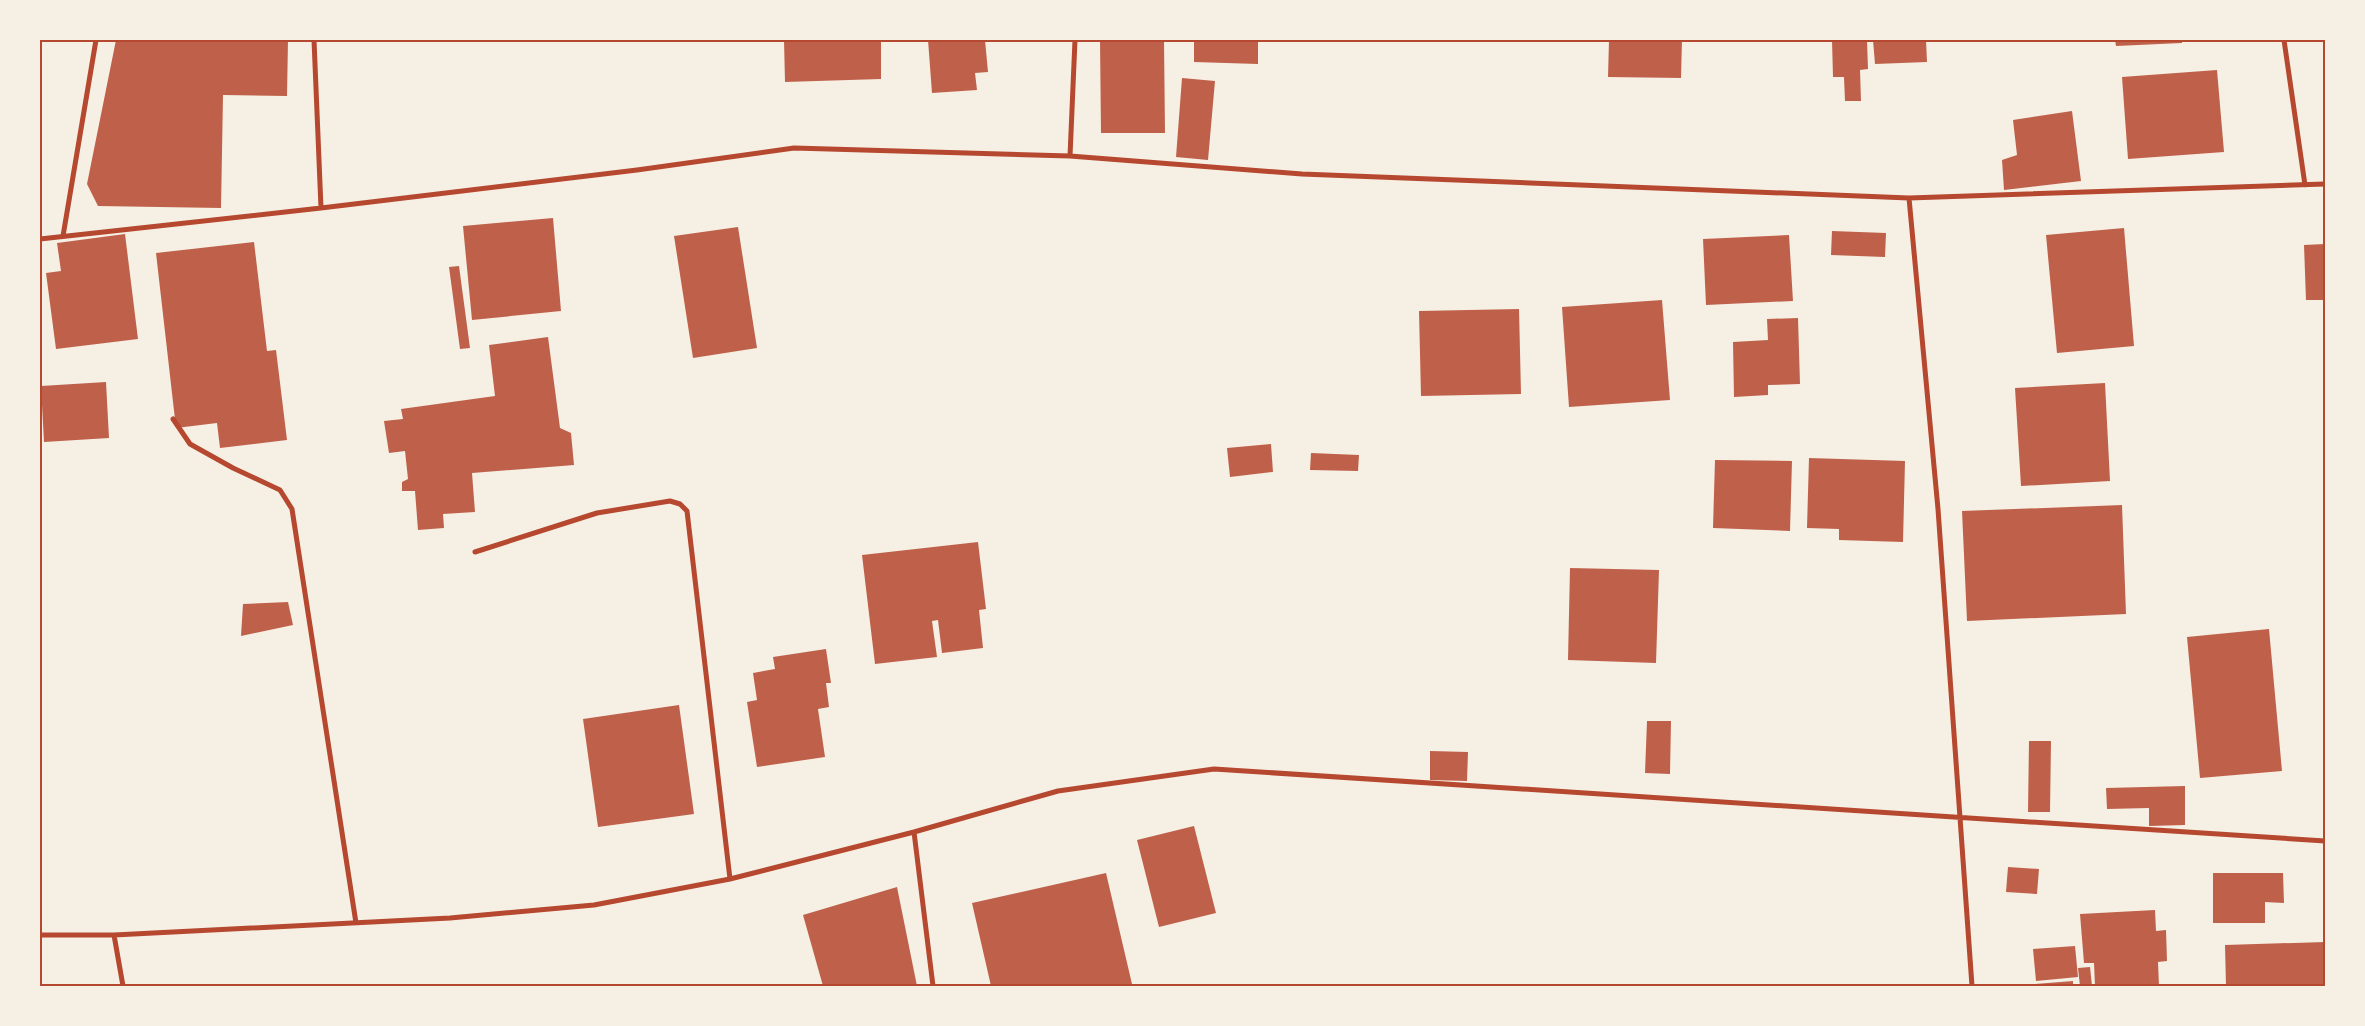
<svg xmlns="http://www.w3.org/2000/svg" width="2365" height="1026" viewBox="0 0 2365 1026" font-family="'Work Sans',sans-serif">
<rect width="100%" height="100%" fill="#f6efe4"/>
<path fill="#bf614a" d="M116 40H288L287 96 223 95 221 208 98 206 87 184Z
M784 40H881V79L785 82Z
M928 40H985L988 72 975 73 977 90 932 93Z
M1100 40H1164L1165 133H1101Z
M1194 40H1258V64L1194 62Z
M1609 40H1682L1681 78 1608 77Z
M1832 40H1867L1868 69 1860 70 1861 101H1845L1844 77H1833Z
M1873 40H1926L1927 62 1875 64Z
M2115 40H2182V43L2116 46Z
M2217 70 2224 152 2128 159 2122 77Z
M1182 78 1215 81 1208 160 1176 157Z
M2072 111 2081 181 2004 190 2002 160 2017 155 2013 120Z
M553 218 561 311 472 320 463 226Z
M738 227 757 348 693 358 674 236Z
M2124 228 2134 346 2057 353 2046 235Z
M1832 231 1886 233 1885 257 1831 255Z
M125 234 138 339 56 349 46 273 61 271 57 243Z
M1789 235 1793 301 1706 305 1703 239Z
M254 242 267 351 276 350 287 440 220 448 217 423 176 428 156 253Z
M2325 244V300H2306L2304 245Z
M459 266 470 348 460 349 449 267Z
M1662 300 1670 400 1569 407 1562 307Z
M1519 309 1521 394 1421 396 1419 311Z
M1798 318 1800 384 1768 385V395L1734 397 1733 342 1768 340 1767 319Z
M548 337 560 428 571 433 574 465 472 473 475 512 443 514 444 528 418 530 415 491H402V482L408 479 405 451 389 453 384 421 403 419 401 409 495 396 489 345Z
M106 382 109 438 44 442 41 386Z
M2105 383 2110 481 2021 486 2015 388Z
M1271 444 1273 472 1230 477 1227 448Z
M1311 453 1359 455 1358 471 1310 470Z
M1809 458 1905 461 1903 542 1839 540V529L1807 528Z
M1715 460 1792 461 1790 531 1713 528Z
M2122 505 2126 614 1967 621 1962 511Z
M978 542 986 609 979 610 983 648 942 653 938 620 932 621 937 657 875 664 862 555Z
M1570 568 1659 570 1656 663 1568 660Z
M288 602 293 625 241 636 243 604Z
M2269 629 2282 771 2200 778 2187 637Z
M826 649 831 683H826L829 707 818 709 825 757 757 767 747 702 757 700 753 673 775 669 773 657Z
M679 705 694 814 598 827 583 719Z
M1647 721H1671L1670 774 1645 773Z
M2029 741H2051L2050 812H2028Z
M1430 751 1468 752 1467 781 1430 780Z
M2185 786V825L2149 826V808L2107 809 2106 788Z
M1194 826 1216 913 1159 927 1137 840Z
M2008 867 2039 869 2037 894 2006 892Z
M1106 873 1132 984 1123 986H991L972 903Z
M2213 873H2283L2284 903 2265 902V923H2213Z
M897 887 917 986H823L803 915Z
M2155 910 2156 931 2166 930 2167 961 2158 962 2159 986H2095L2094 963H2084L2080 914Z
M2325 942V986H2226L2225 945Z
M2075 946 2078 977 2036 981 2033 949Z
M2090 967 2092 986H2080L2078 968Z
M2073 981V986H2023V985Z"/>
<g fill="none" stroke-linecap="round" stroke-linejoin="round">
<path stroke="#b5482f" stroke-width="5" d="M314 40 321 208
M2284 40 2305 185
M1070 156 1075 40
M1909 198 1938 509 1972 986
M63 236 96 40
M40 239 321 208 637 170 794 148 1070 156 1302 174 1909 198 2325 184
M173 419 190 444 233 468 280 490 292 509 356 923
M475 552 597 513 670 501 680 504 687 511 730 879
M914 832 933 986
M40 935H114L450 918 594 905 730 879 914 832 1058 791 1214 769 2325 841
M114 935 123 986"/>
</g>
<rect width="2365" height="1026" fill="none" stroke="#f6efe4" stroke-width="82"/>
<rect x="41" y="41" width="2283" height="944" fill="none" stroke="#b5482f" stroke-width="2"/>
</svg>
